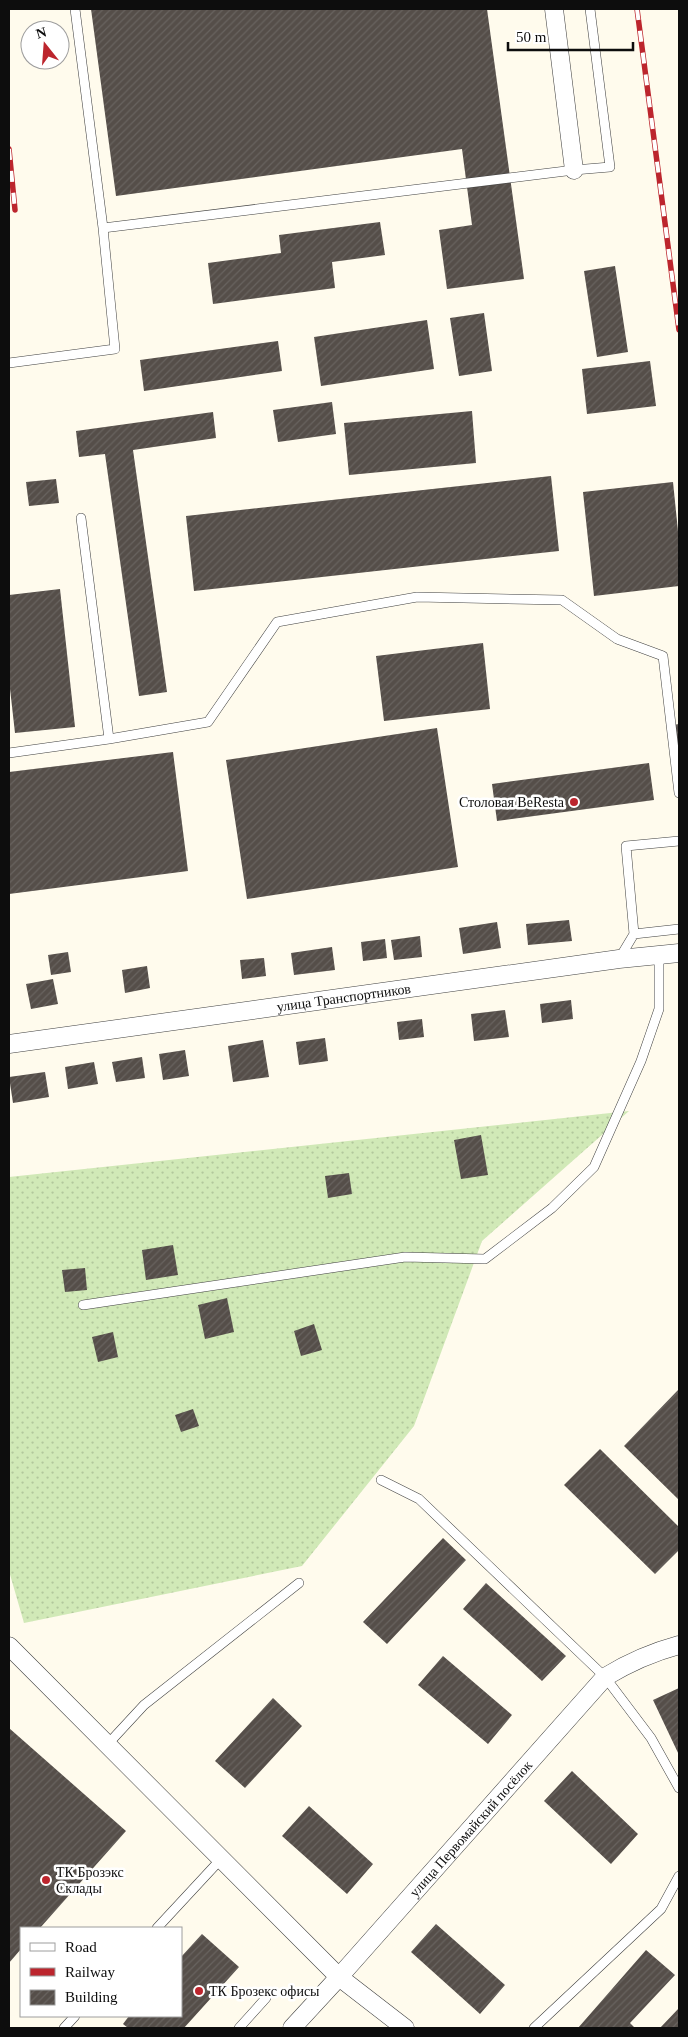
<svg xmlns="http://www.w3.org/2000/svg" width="688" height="2037" viewBox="0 0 688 2037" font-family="Georgia,serif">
<defs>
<pattern id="garden-dots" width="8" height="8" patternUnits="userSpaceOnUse" patternTransform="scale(1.25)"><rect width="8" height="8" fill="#d1e9b7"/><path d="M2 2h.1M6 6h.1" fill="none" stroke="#b2c79c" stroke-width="1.8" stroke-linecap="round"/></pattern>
<pattern id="building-hatch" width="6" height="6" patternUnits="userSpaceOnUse" patternTransform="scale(1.25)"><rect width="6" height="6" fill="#554e49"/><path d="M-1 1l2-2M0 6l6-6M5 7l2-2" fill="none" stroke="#68635f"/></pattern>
</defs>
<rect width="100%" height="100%" fill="#fffbed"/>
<path fill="url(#garden-dots)" d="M629 1111 482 1241 414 1426 302 1566 24 1623 9 1571V1177Z"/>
<path fill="url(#building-hatch)" d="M91 9H487L524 279 447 289 439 230 472 225 462 149 116 196Z
M380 222 385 255 332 262 335 288 213 304 208 263 281 253 279 235Z
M615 266 628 352 597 357 584 271Z
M484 313 492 371 459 376 450 318Z
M427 320 434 369 321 386 314 337Z
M278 341 282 371 144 391 140 360Z
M650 361 656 406 587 414 582 369Z
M332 402 336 434 278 442 273 410Z
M472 411 476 463 349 475 344 423Z
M213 412 216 438 133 450 167 692 139 696 105 454 79 457 76 431Z
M551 476 559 551 194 591 186 516Z
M56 479 59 503 29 506 26 482Z
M673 482 679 541V586L594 596 583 492Z
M60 589 75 727 15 733 9 680V595Z
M483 643 490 709 384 721 376 656Z
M679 724V764L673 725Z
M437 728 458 867 247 899 226 760Z
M173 752 188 871 9 894V772Z
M649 763 654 800 497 821 492 784Z
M569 920 572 941 528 945 526 924Z
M497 922 501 948 463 954 459 928Z
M420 936 422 957 394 960 391 940Z
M385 939 387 958 363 961 361 942Z
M332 947 335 970 294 975 291 953Z
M68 952 71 972 51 975 48 955Z
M264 958 266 976 242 979 240 960Z
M147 966 150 988 125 993 122 970Z
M53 979 58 1004 31 1009 26 984Z
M571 1000 573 1019 542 1023 540 1004Z
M505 1010 509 1037 474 1041 471 1014Z
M422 1019 424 1037 399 1040 397 1022Z
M325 1038 328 1061 299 1065 296 1042Z
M263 1040 269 1077 233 1082 228 1046Z
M185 1050 189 1076 163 1080 159 1054Z
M142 1057 145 1078 116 1082 112 1062Z
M94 1062 98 1084 68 1089 65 1067Z
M45 1072 49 1097 13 1103 9 1077Z
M481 1135 488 1175 461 1179 454 1140Z
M349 1173 352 1194 328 1198 325 1176Z
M173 1245 178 1275 146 1280 142 1250Z
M85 1268 87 1290 65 1292 62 1270Z
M227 1298 234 1332 205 1339 198 1305Z
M314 1324 322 1350 301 1356 294 1331Z
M113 1332 118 1357 98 1362 92 1337Z
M679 1389V1500L624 1446Z
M193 1409 199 1426 181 1432 175 1415Z
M600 1449 679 1527V1550L655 1574 564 1485Z
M443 1538 466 1560 387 1644 363 1622Z
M486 1583 566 1656 542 1681 463 1609Z
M443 1656 512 1715 488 1744 418 1685Z
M679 1688V1755L653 1700Z
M273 1698 302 1726 245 1788 215 1761Z
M9 1728 126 1831 40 1928H21V1949L9 1963Z
M572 1771 638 1834 611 1864 544 1801Z
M309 1806 373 1864 347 1894 282 1836Z
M436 1924 505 1985 480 2014 411 1952Z
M202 1934 239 1967 184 2028H128L123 2024 129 2016H181V1957Z
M646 1950 675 1975 630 2023 635 2028H578Z
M679 2008V2028H660Z"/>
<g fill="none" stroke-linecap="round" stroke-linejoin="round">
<defs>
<path id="service" d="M75 9 103 228 574 170 610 167 590 9
M9 363 115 349 103 228
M81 518 109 739 208 722 277 622 417 597 562 600 617 639 663 656 679 793
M9 753 109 739
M634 934 679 929
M619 959 634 934 626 846 679 841
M83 1305 405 1257 485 1259 552 1208 594 1167 641 1061 659 1009V955
M381 1480 419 1499 605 1677 651 1738 679 1788
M107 1745 144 1705 299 1583
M157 1928 221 1859
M64 2028 75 2016
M239 2028 266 1998
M534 2028 661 1909 679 1876"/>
<g id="minor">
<path d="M554 9 574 170"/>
<path id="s1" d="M9 1044 619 959 679 953"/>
<path d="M9 1646 339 1977 292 2028"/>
<path id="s2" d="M405 2028 339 1977 605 1677C628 1663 653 1652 679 1645"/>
</g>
</defs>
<use href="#service" stroke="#404040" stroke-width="10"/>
<use href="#minor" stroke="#404040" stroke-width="19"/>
<use href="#service" stroke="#fff" stroke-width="9"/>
<use href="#minor" stroke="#fff" stroke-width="18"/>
<defs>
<path id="rail" d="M637 9 679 330
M9 149 15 210"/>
</defs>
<use href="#rail" stroke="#bc252d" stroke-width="5.5"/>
<use href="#rail" stroke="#fff" stroke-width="4" stroke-dasharray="11" stroke-linecap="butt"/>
</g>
<g fill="#bc252d" stroke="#fff" stroke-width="2">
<circle cx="574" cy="802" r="5"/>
<circle cx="46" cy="1880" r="5"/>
<circle cx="199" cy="1991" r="5"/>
</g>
<g text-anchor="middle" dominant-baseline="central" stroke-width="5" stroke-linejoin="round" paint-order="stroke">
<g font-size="14" fill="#0d0d0d" stroke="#fff" text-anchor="start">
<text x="564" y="802" text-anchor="end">Столовая BeResta</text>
<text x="56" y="1872">ТК Брозэкс<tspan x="56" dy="16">Склады</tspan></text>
<text x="209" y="1991">ТК Брозекс офисы</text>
</g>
<g font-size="14" fill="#0d0d0d" stroke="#fff">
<text stroke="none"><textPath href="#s1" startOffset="338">улица Транспортников</textPath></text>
<text stroke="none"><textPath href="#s2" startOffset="282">улица Первомайский посёлок</textPath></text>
</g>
</g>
<rect width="688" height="2037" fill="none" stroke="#0d0d0d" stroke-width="20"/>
<rect x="20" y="1927" width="162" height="90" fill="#ffffff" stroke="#9e9e9e"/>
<rect x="30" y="1943" width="25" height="8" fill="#ffffff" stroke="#9e9e9e"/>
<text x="65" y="1952" font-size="15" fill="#0d0d0d">Road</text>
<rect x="30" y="1968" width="25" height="8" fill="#bc252d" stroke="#9e9e9e"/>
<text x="65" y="1977" font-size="15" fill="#0d0d0d">Railway</text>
<rect x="30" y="1990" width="25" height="15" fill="url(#building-hatch)" stroke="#9e9e9e"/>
<text x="65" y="2002" font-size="15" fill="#0d0d0d">Building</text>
<g transform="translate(45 45) rotate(343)"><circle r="24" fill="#ffffff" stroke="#9e9e9e"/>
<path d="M0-4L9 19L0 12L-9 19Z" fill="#bc252d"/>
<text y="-8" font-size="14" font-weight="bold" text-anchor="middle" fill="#0d0d0d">N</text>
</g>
<path d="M508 42v8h125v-8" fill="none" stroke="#0d0d0d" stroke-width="2.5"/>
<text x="516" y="42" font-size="15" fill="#0d0d0d" stroke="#ffffff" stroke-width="4" paint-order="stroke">50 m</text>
</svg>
